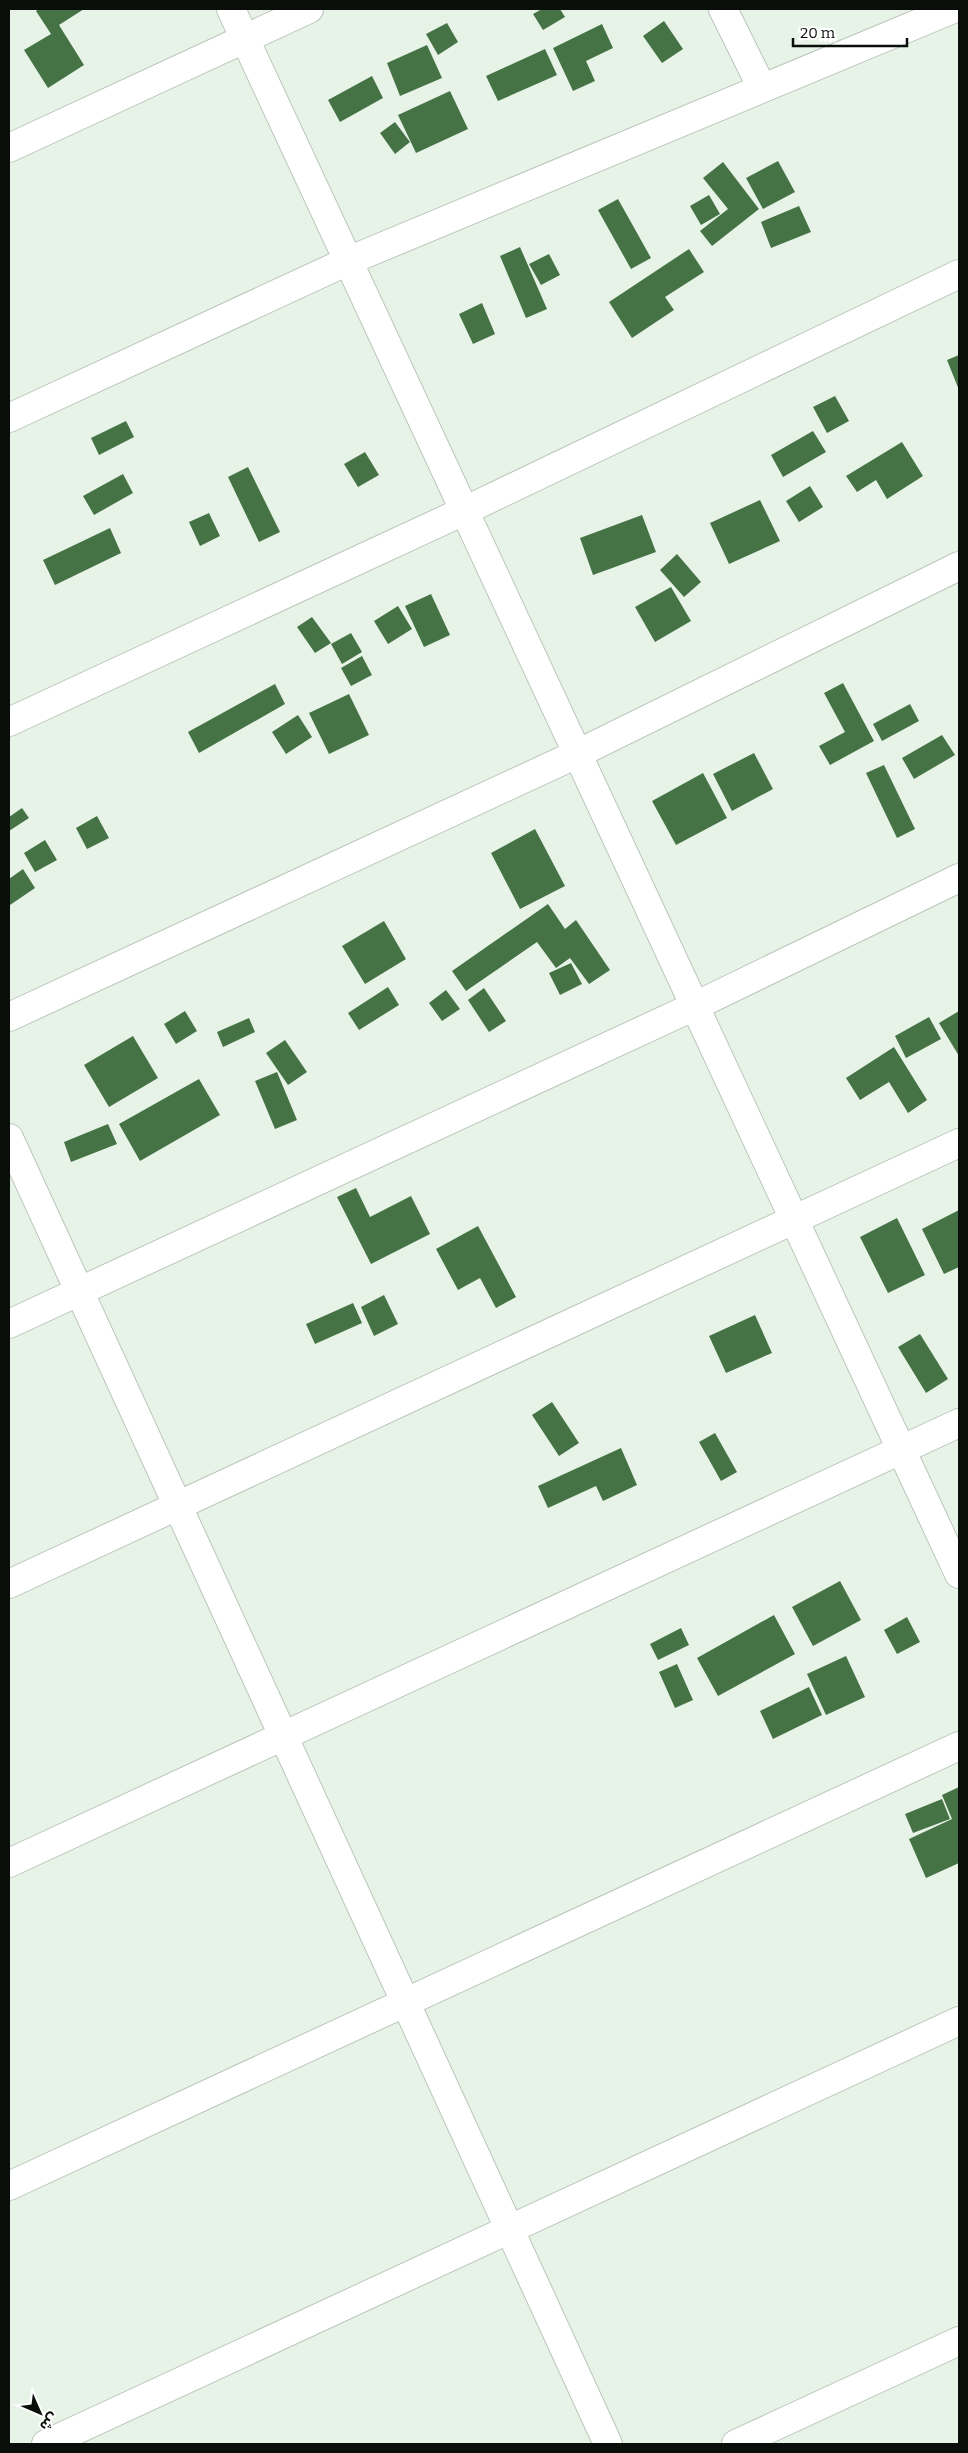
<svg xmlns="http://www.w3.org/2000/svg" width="968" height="2453" viewBox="0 0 968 2453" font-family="Bitter,'Noto Sans Arabic',serif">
<rect width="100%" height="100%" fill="#e7f3e7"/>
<path fill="#457346" d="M39 9H84L59 25 84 65 48 88 24 50 51 34 36 11Z
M542 9H560L565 17 543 30 533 14Z
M664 21 683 49 662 63 643 36Z
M447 23 458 42 438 55 426 34Z
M602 24 613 48 586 61 595 81 573 91 553 48Z
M427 45 442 78 400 96 387 63Z
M545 49 557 75 498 101 486 76Z
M372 76 383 98 340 122 328 100Z
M450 91 468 129 416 153 398 115Z
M395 122 410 142 395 154 380 133Z
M778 161 795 192 763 209 746 178Z
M723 162 759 209 712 246 700 231 728 209 703 178Z
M709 195 720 214 701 225 690 206Z
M618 199 651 258 631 269 598 210Z
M799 206 811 232 771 248 761 222Z
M520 247 547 309 526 318 500 256Z
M689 249 704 272 665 297 674 310 632 338 609 302Z
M549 254 560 275 541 285 529 264Z
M482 303 495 334 473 344 459 314Z
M959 355V390L947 360Z
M835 396 849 421 827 433 813 407Z
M126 421 134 437 99 455 91 438Z
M813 431 826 452 783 477 771 455Z
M902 442 923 476 887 499 876 480 857 492 846 476Z
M365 452 379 475 358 487 344 464Z
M248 467 280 532 259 542 228 477Z
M123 474 133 493 94 515 83 496Z
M810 486 823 507 799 522 786 501Z
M760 500 780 541 729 564 710 523Z
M209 513 220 536 200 546 189 522Z
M642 515 656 552 593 575 580 538Z
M110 528 121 553 55 585 43 560Z
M677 554 701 582 684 597 660 570Z
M671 587 691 621 655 642 635 607Z
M431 594 450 635 424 647 405 606Z
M398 606 412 629 388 644 374 621Z
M312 617 331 643 315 653 297 627Z
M351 633 362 652 342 664 331 644Z
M362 656 372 675 351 686 341 668Z
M843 683 874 741 830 765 819 746 845 732 824 693Z
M275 684 285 704 199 753 188 732Z
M349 694 369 735 329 754 309 713Z
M910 704 919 721 882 741 873 724Z
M298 715 312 737 286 754 272 732Z
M942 735 955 755 914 779 902 758Z
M754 753 773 789 732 811 713 774Z
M884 765 915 829 897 838 866 773Z
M703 773 727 818 676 845 652 801Z
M22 808 29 818 9 831V817Z
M97 816 109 838 87 849 76 828Z
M535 829 565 886 520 909 491 853Z
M45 840 57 860 35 872 24 853Z
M23 869 35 888 10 905 9 879Z
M548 904 565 929 576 920 610 970 589 984 570 958 556 968 537 942 466 991 452 971Z
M384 921 406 959 365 984 342 946Z
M571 963 582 984 560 995 549 973Z
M388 987 399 1005 359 1030 348 1013Z
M484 988 506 1021 489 1032 468 1000Z
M446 990 460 1009 442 1021 429 1003Z
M185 1011 197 1031 176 1044 164 1024Z
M959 1011V1056L939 1023Z
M929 1017 941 1039 906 1058 895 1036Z
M249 1018 255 1032 223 1047 217 1032Z
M133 1036 158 1078 109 1107 84 1065Z
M285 1040 307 1072 288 1085 266 1053Z
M894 1047 927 1100 908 1113 889 1082 860 1100 846 1078Z
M277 1072 297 1120 275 1129 255 1081Z
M199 1079 220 1115 140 1161 119 1124Z
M108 1124 117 1144 71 1162 64 1142Z
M356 1188 370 1217 411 1196 430 1234 371 1264 337 1197Z
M959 1210V1267L944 1274 922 1229Z
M897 1218 925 1275 888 1293 860 1237Z
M478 1226 516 1297 496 1308 480 1278 458 1290 436 1249Z
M384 1295 398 1324 374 1336 361 1307Z
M353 1303 362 1323 315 1344 306 1324Z
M755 1315 772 1353 726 1373 709 1336Z
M920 1334 948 1379 926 1393 898 1347Z
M552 1402 579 1443 559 1456 532 1415Z
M715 1433 737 1472 721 1481 699 1442Z
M621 1448 637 1485 603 1501 596 1486 548 1508 538 1486Z
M840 1581 861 1620 813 1646 792 1607Z
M774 1615 795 1654 718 1696 697 1658Z
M907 1617 920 1642 897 1654 884 1630Z
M681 1628 689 1645 658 1660 650 1644Z
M846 1656 865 1697 826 1715 807 1674Z
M677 1664 693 1700 675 1708 659 1672Z
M809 1687 822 1715 773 1739 760 1711Z
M959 1787V1863L926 1878 909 1839 952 1819 942 1795Z
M942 1799 950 1819 913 1833 905 1814Z"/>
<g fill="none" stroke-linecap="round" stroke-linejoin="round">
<defs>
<path id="street" d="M231 9 959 1574
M723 9 762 88
M9 148 309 9
M9 418 348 261 953 9
M9 722 464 511 959 274
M9 1017 577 754 959 566
M9 1138 608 2444
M9 1324 695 1006 959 878
M9 1584 959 1143
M9 1863 959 1423
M9 2186 959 1746
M46 2444 959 2021
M736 2444 959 2341"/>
</defs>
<use href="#street" stroke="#bbc6bb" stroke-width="30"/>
<use href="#street" stroke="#fff" stroke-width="28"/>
</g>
<rect width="968" height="2453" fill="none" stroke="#0a0e0a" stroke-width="20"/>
<g transform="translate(40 2413) rotate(135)" stroke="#ffffff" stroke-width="4" paint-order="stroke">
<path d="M0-4L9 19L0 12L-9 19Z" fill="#0a0e0a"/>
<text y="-8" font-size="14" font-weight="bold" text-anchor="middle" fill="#0a0e0a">ش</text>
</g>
<path d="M793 38v8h114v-8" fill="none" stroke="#0a0e0a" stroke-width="2.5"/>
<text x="800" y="38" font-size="15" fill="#0a0e0a" stroke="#ffffff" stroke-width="4" paint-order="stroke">20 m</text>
</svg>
